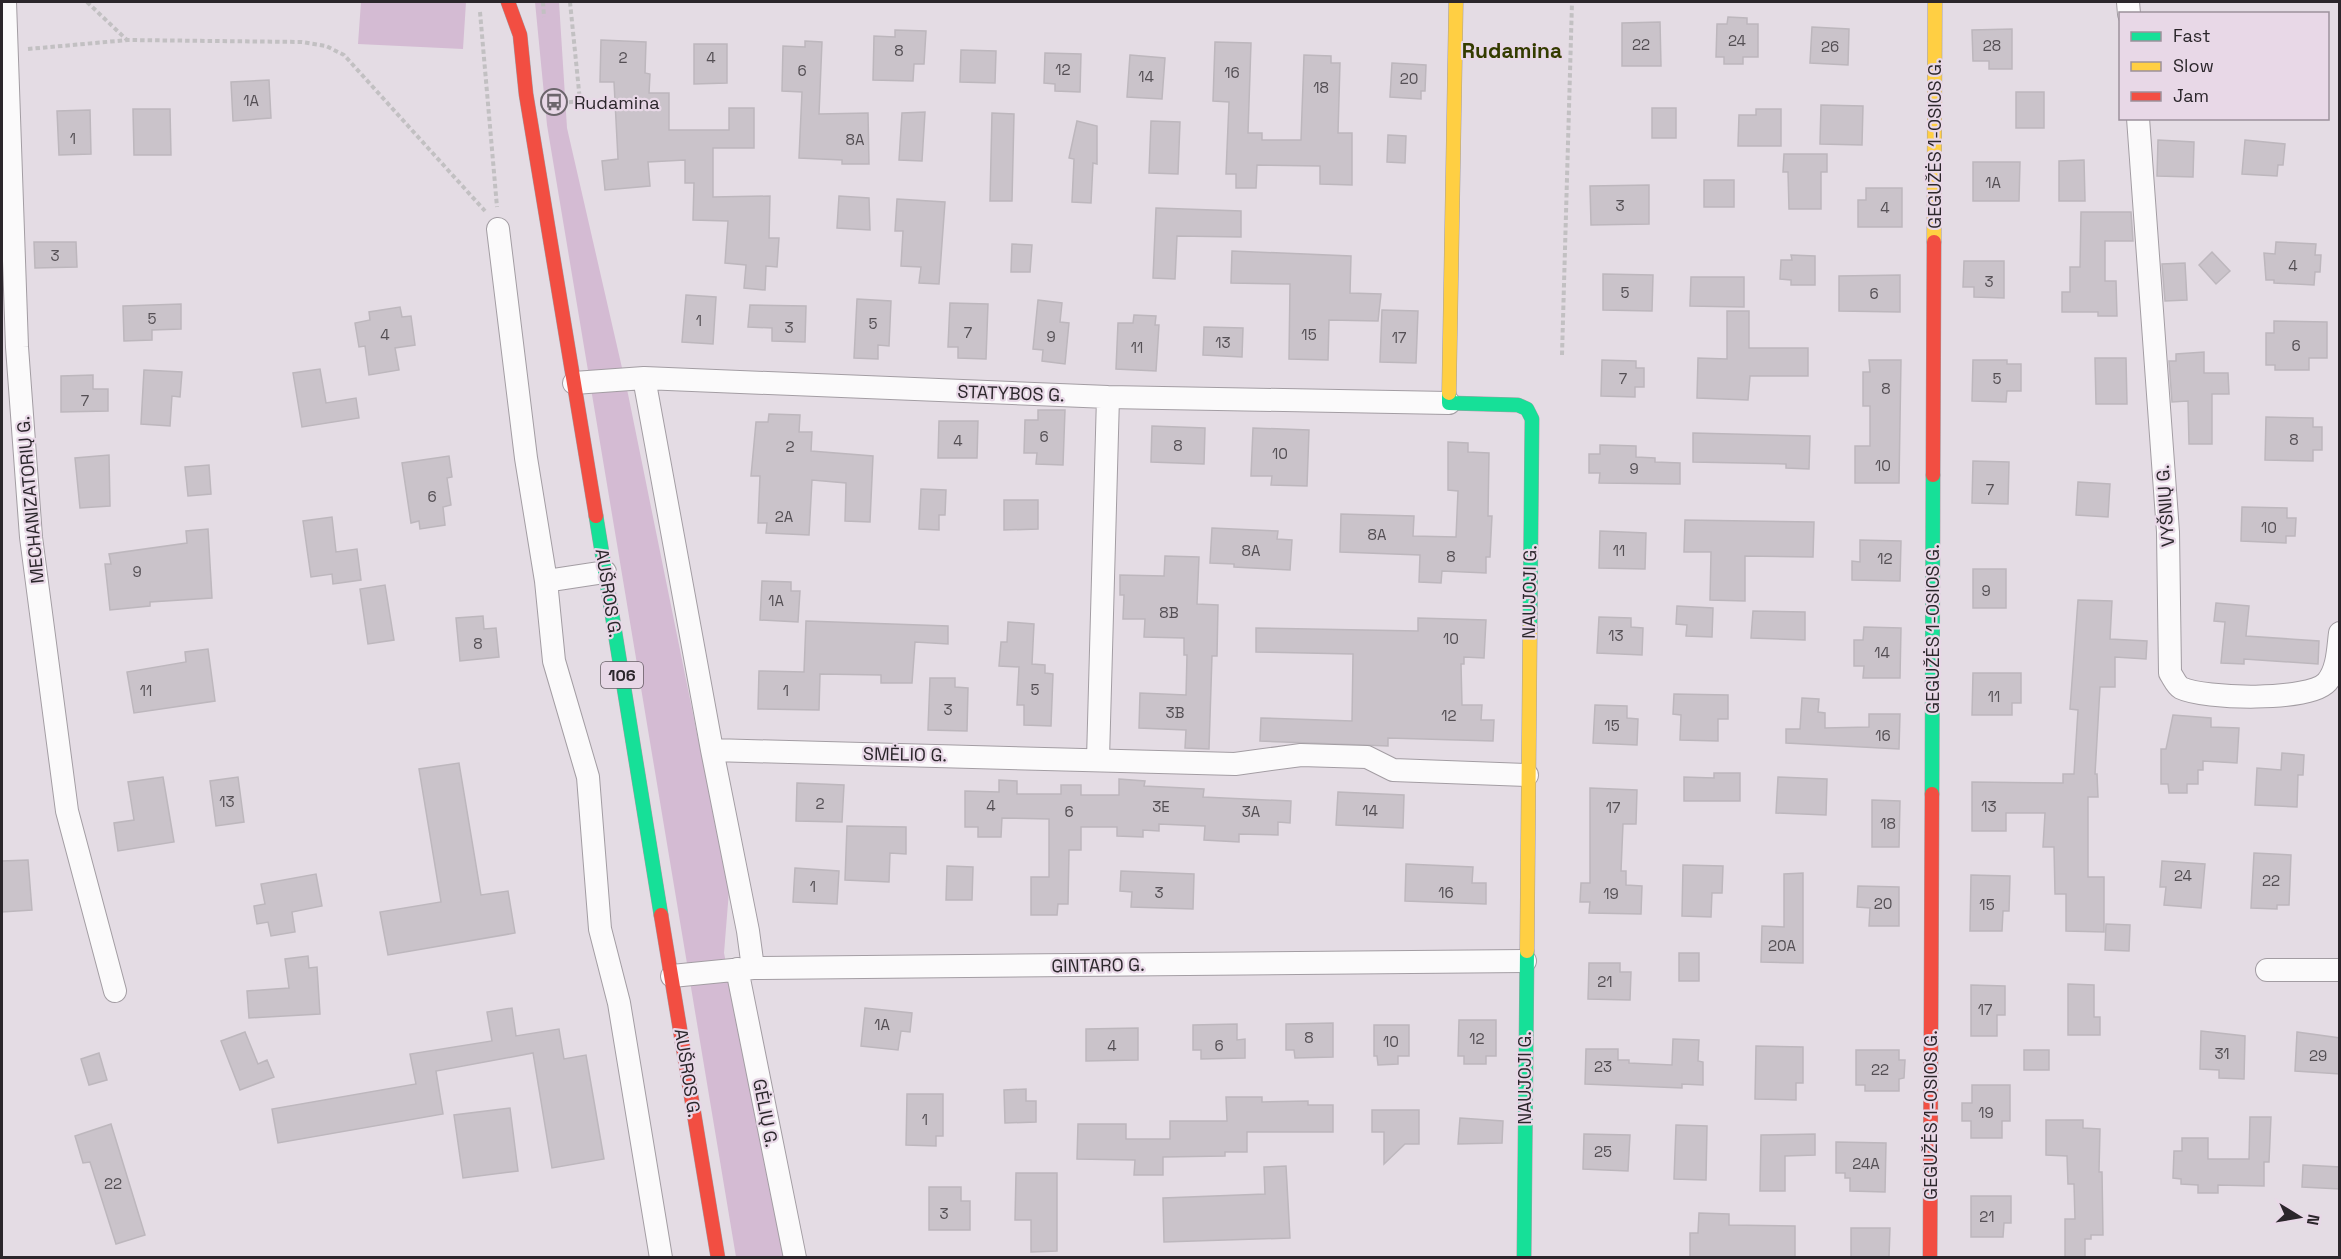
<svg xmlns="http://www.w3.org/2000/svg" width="2341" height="1259" viewBox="0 0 2341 1259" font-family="'Space Grotesk',sans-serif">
<rect width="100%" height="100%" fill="#e4dce4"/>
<path fill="#d4bbd3" d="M361 2H466L463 49 358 44Z
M535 2H559L567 128 628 394 729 891 724 953 786 1257H736L547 125Z"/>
<path fill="#cac3ca" stroke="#bdb7bd" stroke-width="1.5" d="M1728 17 1747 18V24H1758V57H1743V64H1724V57H1716L1717 24H1727Z
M1660 22 1661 66H1622V23Z
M1812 27 1849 29 1848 65 1810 63Z
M2012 29V69H1989V61H1973L1972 30Z
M895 30 926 31 924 64H914L913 81 873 80 874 36 895 37Z
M601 40 646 42 645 73 650 74 649 93H669V130H729V108H754V148H713V197L770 196 769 238H779L777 267 766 266 765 290 744 288 746 265 725 263 728 221 693 220 694 183H685V160L648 162 650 186 605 190 602 161 618 159 614 82H600Z
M805 41 822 42 819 114 868 113 869 164H842V160L799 158 802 92 782 91 783 46 805 47Z
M1215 42 1251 43 1248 133H1262V140H1301L1304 55 1331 56V63H1340L1338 133H1352V185L1320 184V166L1257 165 1256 188H1236V174H1226L1229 102 1213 101Z
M694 44H727V83L694 84Z
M961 50 996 51 995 83 960 82Z
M1045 53 1081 54 1080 92 1055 91V84L1044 83Z
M1130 55 1165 58 1162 99 1127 97Z
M1392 63 1426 65 1425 91H1421V99L1390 97Z
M269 80 271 118 233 121 231 82Z
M2016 92H2044V128H2016Z
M1821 105 1863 106 1862 145 1820 144Z
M1652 108H1676V138H1652Z
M133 109H170L171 155H134Z
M1756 109H1781V146H1738L1739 115H1756Z
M90 110 91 154 59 155 57 111Z
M925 112 922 161 899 160 902 113Z
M992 113 1014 114 1012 201H990Z
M1077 121 1097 126V164L1093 163 1091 203 1072 202 1074 159 1069 158Z
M1151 121 1180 122 1178 174 1149 173Z
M1388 135 1406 136 1405 163 1387 162Z
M2158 140 2194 142 2193 177 2157 176Z
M2245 140 2285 144 2283 165H2278L2277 176 2242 174Z
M1784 154H1827V172H1821V209H1789L1788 172H1783Z
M2084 160 2085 201H2059V161Z
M1973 162H2020L2019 201H1973Z
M1704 180H1734V207H1704Z
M1649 185V224L1591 225 1590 186Z
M1866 188H1902V227H1858V200H1866Z
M839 196 869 198 870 230 837 228Z
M897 199 945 202 939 284 919 283 921 267 901 266 903 231H895Z
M1156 208 1241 211V237L1177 236 1175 279 1153 278Z
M2081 212H2131L2133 241H2105V281H2116L2117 316H2098V312H2062V292H2070V267H2080Z
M34 242H76L77 267 35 268Z
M2276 242 2316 244 2315 255H2321L2320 272H2315L2314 285 2274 283V280H2266L2264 253 2275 254Z
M1012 244 1032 245 1030 272H1011Z
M1232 251 1351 256 1350 293 1381 294 1378 321 1329 320 1328 360 1289 359 1290 284 1231 283Z
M2212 252 2230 271 2216 284 2199 265Z
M1791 255 1815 256V285H1791V280L1780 279 1781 260H1792Z
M1964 261H2004V298L1974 297V287H1963Z
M2185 263 2187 300 2165 301 2162 264Z
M1603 274 1653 275 1652 311 1603 310Z
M1900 275V312L1839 311V276Z
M1691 277H1744V307L1690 306Z
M686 295 716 297 713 344 682 342Z
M857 299 891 301 889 346 878 345V359L854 358Z
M1038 300 1062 303 1060 322 1069 323 1065 364 1042 361 1043 350 1033 349Z
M950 303 988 304 986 359 958 358V347H948Z
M181 304V329L152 330V340L124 341 123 306Z
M750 305 806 306 805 342 772 341V328L748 327Z
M400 307 402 317 411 316 415 345 395 348 399 370 369 375 365 346 359 347 355 323 370 320 369 312Z
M1382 310 1418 311 1416 363 1380 362Z
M1727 311H1749V348H1808V376H1750L1748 400 1697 398 1698 358 1727 359Z
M1134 315 1156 316 1155 325H1159L1156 371 1116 369 1118 323H1133Z
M2274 321 2327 322V358H2309V370H2275V365H2266V333H2274Z
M1204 327 1243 328 1242 357 1203 355Z
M2204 352V373H2228L2229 394H2212V444H2189L2188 401 2172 402 2169 361H2176V354Z
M2095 358H2126L2127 404H2096Z
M1602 360 1636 361V368H1644V387H1635V397L1601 396Z
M1869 360H1901L1899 483H1855V446H1870V406H1863V372H1870Z
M1973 360H2007V364H2021V391H2007L2006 402 1972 401Z
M320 369 326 403 356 398 359 418 302 427 293 373Z
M144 370 182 372 180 397 172 396 170 426 141 424Z
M93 375V389H108V411L61 412V376Z
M1038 410H1065L1063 465 1036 464 1037 453H1024L1025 420H1038Z
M769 414 800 415 799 432H812L811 451 873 456 870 522 845 521 846 483 812 480 809 535 766 533 767 523H758L760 476H751L756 422H768Z
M2266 417 2313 418V427H2322V450H2313V461L2265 460Z
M939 421H978L977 458H938Z
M1152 426 1205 428 1204 464 1151 462Z
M1253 428 1309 430 1307 486 1271 485 1272 476H1251Z
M1693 433 1810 436 1809 469 1786 468V464L1693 462Z
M1448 442 1468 443V452L1489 453 1488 516H1492L1490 557H1486V573L1442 571 1441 583 1419 582 1420 555 1340 552 1341 514 1414 516 1413 536 1456 537 1458 491 1448 490Z
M1600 445 1636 446V457L1655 458V462L1680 463V484L1599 483 1600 473H1589V454H1600Z
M109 455 110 506 80 508 75 458Z
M449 456 452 477 447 478 451 505 443 507 445 525 420 529 419 521 411 523 402 463Z
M1973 461 2009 462 2008 504 1972 503Z
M209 465 211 494 188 496 185 467Z
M2078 482 2110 484 2108 517 2076 515Z
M921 489 946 490 945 515H939V530L919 529Z
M1004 500H1038V529L1004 530Z
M2242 507 2287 508V518H2296L2295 536H2286V543L2241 541Z
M332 517 336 552 357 549 361 580 333 584 332 574 311 577 303 521Z
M1685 520 1814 522 1813 557 1745 556V601L1710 600 1711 552H1684Z
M1212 528 1278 531 1277 539 1292 540 1290 570 1234 567V564L1210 563Z
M208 529 212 598 150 602V606L110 610 105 564H111L109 554 187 543 186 531Z
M1600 531 1646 533 1645 569 1599 568Z
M1860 540 1901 541 1900 581 1852 580V561L1860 562Z
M1165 556 1199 557 1197 604 1218 605 1217 656H1212L1209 749 1185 748 1186 730 1139 728 1140 693 1186 695 1187 655H1184V638L1144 637 1145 619H1123L1124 595H1120V575L1164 576Z
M1973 569H2006V608H1973Z
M762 581 791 582V591H800L798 622 760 620Z
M385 585 394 640 368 644 360 589Z
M2078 600 2112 601 2110 639 2147 641 2146 659 2115 657V687H2100L2095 774H2097L2098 797H2088V877H2104V932L2066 931V894H2055L2054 847H2043L2045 813H2006V831H1972V782L2063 783V774H2074L2078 710 2070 709Z
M2216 603 2249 606 2246 636 2319 641 2318 664 2244 659V664L2221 663 2225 622 2214 621Z
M1677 606 1713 608 1712 637 1686 636 1687 625 1676 624Z
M1753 611 1805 612V640L1751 638Z
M483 616 484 629 496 628 499 657 460 661 456 618Z
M1599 617 1631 618V627L1643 628 1642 655 1597 653Z
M1418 618 1486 620 1484 658 1464 657V664H1461L1462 705H1482L1481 720H1494L1493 741 1388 738V746L1260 741 1261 718 1352 721 1353 654 1256 652V628L1418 631Z
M806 621 948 626V644L915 642 912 683H881V675L820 674 819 710 758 709 759 671 804 672Z
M1008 622 1034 624 1032 664 1045 665V673L1053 674 1051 726 1024 725V705H1017L1019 667 999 666 1001 642H1007Z
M1864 627 1901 628 1900 678H1863L1864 666H1854V640H1863Z
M208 649 215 701 134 713 127 672 186 662 185 652Z
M1973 673H2021V703H2012V715H1972Z
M930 678H955V687L968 688 967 731 928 730Z
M1674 694 1728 695V719H1718V741L1680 740 1681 715 1673 714Z
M1802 698 1819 699 1818 712 1825 713V728L1869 727V714H1900L1899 749 1786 743V729H1800Z
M1595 705 1627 706V718L1638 719 1637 745 1593 743Z
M2173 715 2211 718V727L2239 728 2237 763 2203 761V770H2198V784H2187V793H2169L2168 784H2161V749H2166Z
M2282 753 2304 755 2303 775H2298L2297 807 2255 805 2257 768 2281 770Z
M459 763 481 895 508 891 515 933 388 955 380 912 441 902 419 769Z
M1714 773H1740V801H1684V777L1714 778Z
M163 777 174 842 118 851 114 823 134 820 128 782Z
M238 777 244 822 216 826 210 781Z
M1778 777 1827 779 1826 815 1776 813Z
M1119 779 1145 781 1144 786 1204 789 1203 797 1291 801 1290 823 1278 822V835L1239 834V842L1204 840 1205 826 1159 824V831L1143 830V837L1117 836V827H1081V850H1069L1068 904H1058L1057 915H1031V877H1049V819L1002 818 1001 837H978V827H965V791L999 792V780L1017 781V794H1061V785H1081V795H1119Z
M797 783 844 785 842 822 796 821Z
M1590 788 1637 790 1636 824H1623L1621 871H1626V885L1642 886 1641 914 1589 913 1590 902H1580L1581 883H1590Z
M1338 792 1404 795 1403 828 1336 825Z
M1872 800 1900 801 1899 847H1872Z
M847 826 906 827V854L890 853 889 882 845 880Z
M2254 853 2291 855 2289 905H2277V909L2251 908Z
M28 860 32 910 2 912V861Z
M2162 861 2205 864 2201 908 2164 905 2166 887H2160Z
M1406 864 1473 867 1472 883H1486V904L1405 901Z
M1683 865 1723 866 1722 893H1712L1711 917 1682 916Z
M947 866 973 867 972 900H946Z
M795 868 839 871 837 904 793 902Z
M1121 871 1194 874 1193 909 1131 907 1132 892 1120 891Z
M1803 873V963L1761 962 1762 926 1784 927V874Z
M316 874 322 906 292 912 295 932 271 936 268 922 257 924 254 906 265 904 261 884Z
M1971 875 2010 876 2009 911H2003L2002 931H1970Z
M1858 886 1899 887V926H1869L1870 908 1857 907Z
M2106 924 2130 925 2129 951 2105 950Z
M1679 953H1699V981H1679Z
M308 956 309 968 317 967 320 1014 249 1018 247 991 289 988 285 959Z
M1589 963H1620V972H1631L1630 1000 1588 999Z
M2068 984 2094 985V1017H2100V1035H2068Z
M1971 985 2005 986V1015H1997V1036H1971Z
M512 1008 516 1036 559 1029 564 1059 586 1055 604 1159 552 1168 533 1053 436 1071 443 1114 278 1143 272 1109 416 1084 410 1054 492 1041 487 1012Z
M865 1008 912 1013 910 1032 901 1031 898 1050 861 1046Z
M1459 1020H1496V1056H1486V1064H1464V1056H1458Z
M1333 1023V1057L1295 1058 1294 1050H1286V1024Z
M1237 1024V1040L1245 1039V1058L1201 1059V1050H1193V1025Z
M1374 1025H1409V1056H1398V1064L1378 1065 1377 1056H1374Z
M1138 1028V1060L1086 1061V1029Z
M2201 1031 2245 1036 2244 1079 2219 1078V1070L2200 1069Z
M245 1032 258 1064 267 1060 274 1077 240 1090 221 1041Z
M2297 1032 2340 1038V1074L2295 1071Z
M1673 1039 1699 1040 1698 1061 1703 1062V1085L1682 1084V1088L1585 1084 1586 1049H1618V1060H1629V1063L1672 1065Z
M1756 1046 1803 1047V1083H1796V1100L1755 1099Z
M1856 1050H1899V1060H1905L1904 1078 1899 1079V1091H1865V1085H1856Z
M2024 1050H2049V1070H2024Z
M99 1053 107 1080 89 1085 81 1059Z
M1972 1085H2010V1121H2002V1138H1971V1121H1962V1103H1972Z
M1026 1089V1101H1036V1122L1005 1123 1004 1090Z
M907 1094H943V1136H936V1146L906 1145Z
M1226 1097H1262V1102L1308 1101V1105H1333V1132H1247V1152H1225V1156L1163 1157V1175H1134L1135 1160 1077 1159 1078 1124H1126V1139H1170V1121H1227Z
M510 1108 518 1171 463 1178 454 1115Z
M1372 1110H1419V1144H1405L1384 1164V1132H1372Z
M2250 1117H2271L2269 1162H2264V1186L2218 1185V1193H2198V1185L2181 1184V1179L2173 1178 2174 1151H2182V1138H2208V1159H2249Z
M1460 1118 1503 1121 1502 1143 1458 1144Z
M2046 1120H2083V1128L2100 1129 2099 1172H2102L2103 1235H2091V1239H2085V1257H2065V1219H2075L2074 1184H2068L2067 1156 2046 1155Z
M111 1124 145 1235 116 1244 90 1162 83 1163 75 1136Z
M1676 1125 1707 1126 1706 1180 1674 1179Z
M1584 1134 1630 1135 1628 1171 1583 1169Z
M1815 1134V1155L1785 1156V1191H1760L1761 1135Z
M1836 1142 1886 1143 1885 1192 1850 1191V1178H1845V1173H1836Z
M2303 1165 2340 1167V1189L2302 1187Z
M1286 1166 1290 1238 1164 1242 1163 1198 1265 1194 1264 1167Z
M1016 1173H1057V1251L1031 1252V1220H1015Z
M929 1187H961V1201H970V1230H929Z
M1971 1196H2011V1223H2004L2003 1237H1971Z
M1699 1213 1729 1214V1225L1795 1226V1257H1690V1233H1698Z
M1851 1228H1890L1889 1257H1851Z"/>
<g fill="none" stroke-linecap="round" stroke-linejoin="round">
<defs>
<path id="street" d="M5 2 17 347 31 537 67 811 115 991
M2128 2 2129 14
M2138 118 2168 532 2170 673C2174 679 2176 685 2181 688 2204 699 2309 702 2327 682 2338 669 2338 648 2340 633
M498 229 526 458 546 581 554 661 588 777 600 929 619 1003 661 1258
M644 378 712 750 748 931 753 968
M574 383 644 378 1108 397 1449 403
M546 581 605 572
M712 750 1235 764 1301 755 1367 757 1393 770 1527 775
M1098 759 1108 397
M737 969 795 1258
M2267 970H2340
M672 976 753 968 1525 961"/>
<path id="fast" d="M1449 393V403L1518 405 1527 409 1532 419 1530 627
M596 516 661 915
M1932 794 1933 475
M1524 1258 1527 951"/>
<path id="slow" d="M1934 242 1935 2
M1449 393 1456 2
M1527 951 1530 627"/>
<path id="jam" d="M508 2 520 35 526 94 596 516
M1933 475 1934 242
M661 915 718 1258
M1930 1258 1932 794"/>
</defs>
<use href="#street" stroke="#a39da3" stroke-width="24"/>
<use href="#fast" stroke="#a39da3" stroke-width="15"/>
<use href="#slow" stroke="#a39da3" stroke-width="15"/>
<use href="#jam" stroke="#a39da3" stroke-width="15"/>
<path stroke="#c2c0c2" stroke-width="4" stroke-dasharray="4.5 3" stroke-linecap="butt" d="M87 2 127 40
M543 2 544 17
M570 2 580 101 575 112
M480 12 497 207
M28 49 128 40 302 42 326 46 344 55 485 211
M554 104 580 101
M1562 355 1572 2"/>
<use href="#street" stroke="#fbfafb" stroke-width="22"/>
<use href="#fast" stroke="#16e098" stroke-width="14"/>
<use href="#slow" stroke="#ffcf43" stroke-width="14"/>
<use href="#jam" stroke="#f24e42" stroke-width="14"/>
</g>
<defs>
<symbol id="bus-ring" viewBox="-11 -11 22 22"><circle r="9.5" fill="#e8d8e7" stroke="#6c666c" stroke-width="1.5"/><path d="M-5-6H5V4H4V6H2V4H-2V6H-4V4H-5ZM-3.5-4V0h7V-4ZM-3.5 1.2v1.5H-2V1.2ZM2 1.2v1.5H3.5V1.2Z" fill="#6c666c"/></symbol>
</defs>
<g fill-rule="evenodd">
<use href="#bus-ring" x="539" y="87" width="30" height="30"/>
</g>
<g text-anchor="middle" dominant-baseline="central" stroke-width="4.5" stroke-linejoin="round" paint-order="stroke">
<g font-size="15" fill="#544f54">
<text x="1737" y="40">24</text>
<text x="1641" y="44">22</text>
<text x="1992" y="45">28</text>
<text x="1830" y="46">26</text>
<text x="899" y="50">8</text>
<text x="623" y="57">2</text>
<text x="711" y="57">4</text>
<text x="1063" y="69">12</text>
<text x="802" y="70">6</text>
<text x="1232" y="72">16</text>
<text x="1146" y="76">14</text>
<text x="1409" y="78">20</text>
<text x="1321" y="87">18</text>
<text x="251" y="100">1A</text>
<text x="73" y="138">1</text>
<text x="855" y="139">8A</text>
<text x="1993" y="182">1A</text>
<text x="1620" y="205">3</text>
<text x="1885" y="207">4</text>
<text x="55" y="255">3</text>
<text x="2293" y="265">4</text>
<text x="1989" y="281">3</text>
<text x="1625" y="292">5</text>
<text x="1874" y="293">6</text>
<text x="152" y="318">5</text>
<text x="699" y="320">1</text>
<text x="873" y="323">5</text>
<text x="789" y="327">3</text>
<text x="968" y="332">7</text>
<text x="385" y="334">4</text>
<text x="1309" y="334">15</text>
<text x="1051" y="336">9</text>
<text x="1399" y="337">17</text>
<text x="1223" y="342">13</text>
<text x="2296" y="345">6</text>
<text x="1137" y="347">11</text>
<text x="1623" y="378">7</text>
<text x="1997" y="378">5</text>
<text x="1886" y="388">8</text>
<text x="85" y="400">7</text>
<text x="1044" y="436">6</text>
<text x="2294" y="439">8</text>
<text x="958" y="440">4</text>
<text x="1178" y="445">8</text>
<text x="790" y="446">2</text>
<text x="1280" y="453">10</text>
<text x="1883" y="465">10</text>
<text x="1634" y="468">9</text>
<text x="1990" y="489">7</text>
<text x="432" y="496">6</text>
<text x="784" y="516">2A</text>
<text x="2269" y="527">10</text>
<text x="1377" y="534">8A</text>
<text x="1251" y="550">8A</text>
<text x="1619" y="550">11</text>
<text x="1451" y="556">8</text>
<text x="1885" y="558">12</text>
<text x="137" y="571">9</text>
<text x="1986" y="590">9</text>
<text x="776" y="600">1A</text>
<text x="1169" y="612">8B</text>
<text x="1616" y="635">13</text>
<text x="1451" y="638">10</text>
<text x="478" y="643">8</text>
<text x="1882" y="652">14</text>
<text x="1035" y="689">5</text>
<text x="146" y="690">11</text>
<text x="786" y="690">1</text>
<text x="1994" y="696">11</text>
<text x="948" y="709">3</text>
<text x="1175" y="712">3B</text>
<text x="1449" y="715">12</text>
<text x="1612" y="725">15</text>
<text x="1883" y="735">16</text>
<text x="227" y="801">13</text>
<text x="820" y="803">2</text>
<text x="991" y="805">4</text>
<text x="1161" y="806">3E</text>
<text x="1989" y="806">13</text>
<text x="1613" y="807">17</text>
<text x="1370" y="810">14</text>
<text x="1069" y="811">6</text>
<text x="1251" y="811">3A</text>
<text x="1888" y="823">18</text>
<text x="2183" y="875">24</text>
<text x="2271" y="880">22</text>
<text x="813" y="886">1</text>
<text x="1159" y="892">3</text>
<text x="1446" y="892">16</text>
<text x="1611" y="893">19</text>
<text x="1883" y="903">20</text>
<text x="1987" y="904">15</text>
<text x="1782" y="945">20A</text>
<text x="1605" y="981">21</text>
<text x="1985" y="1009">17</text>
<text x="882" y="1024">1A</text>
<text x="1309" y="1037">8</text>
<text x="1477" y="1038">12</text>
<text x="1391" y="1041">10</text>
<text x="1112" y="1045">4</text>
<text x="1219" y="1045">6</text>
<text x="2222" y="1053">31</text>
<text x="2318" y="1055">29</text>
<text x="1603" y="1066">23</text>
<text x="1880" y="1069">22</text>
<text x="1986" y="1112">19</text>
<text x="925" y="1119">1</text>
<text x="1603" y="1151">25</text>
<text x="1866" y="1163">24A</text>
<text x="113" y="1183">22</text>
<text x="944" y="1213">3</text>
<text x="1987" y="1216">21</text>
</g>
<rect fill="#e8d8e7" stroke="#645b63" stroke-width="1.5" x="601" y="662" width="42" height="26" rx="4.5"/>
<g font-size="16" font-weight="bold" fill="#2b262b">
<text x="622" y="675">106</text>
</g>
<g font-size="18" fill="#2b262b" stroke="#e8d8e7" text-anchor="start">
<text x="574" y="102">Rudamina</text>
</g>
<g font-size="18" fill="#2b262b" stroke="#e8d8e7">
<text transform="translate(1934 144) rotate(-90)">GEGUŽĖS 1-OSIOS G.</text>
<text transform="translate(1011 393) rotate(2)">STATYBOS G.</text>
<text transform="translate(30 500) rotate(-95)">MECHANIZATORIŲ G.</text>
<text transform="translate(2165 506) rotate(-94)">VYŠNIŲ G.</text>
<text transform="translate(1529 592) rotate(-89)">NAUJOJI G.</text>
<text transform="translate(609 593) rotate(81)">AUŠROS G.</text>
<text transform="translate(1932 629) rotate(-90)">GEGUŽĖS 1-OSIOS G.</text>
<text transform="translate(905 754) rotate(1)">SMĖLIO G.</text>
<text transform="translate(1098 965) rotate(-1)">GINTARO G.</text>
<text transform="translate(688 1073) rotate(81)">AUŠROS G.</text>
<text transform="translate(1524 1078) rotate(-90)">NAUJOJI G.</text>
<text transform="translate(766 1113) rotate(79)">GĖLIŲ G.</text>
<text transform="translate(1930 1115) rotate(-90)">GEGUŽĖS 1-OSIOS G.</text>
</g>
<g font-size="21" font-weight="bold" fill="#343b00" stroke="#e8d8e7">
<text x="1512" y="50">Rudamina</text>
</g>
</g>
<rect width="2341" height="1259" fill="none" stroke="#2b262b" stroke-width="6"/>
<rect x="2119" y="12" width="210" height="108" fill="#e8d8e7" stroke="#9c919c" stroke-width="1.5"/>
<rect x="2131" y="32" width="30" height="9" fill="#16e098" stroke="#9c919c" stroke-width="1.5"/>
<text x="2173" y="42" font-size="18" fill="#2b262b">Fast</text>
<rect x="2131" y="62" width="30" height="9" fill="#ffcf43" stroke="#9c919c" stroke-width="1.5"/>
<text x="2173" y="72" font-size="18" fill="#2b262b">Slow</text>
<rect x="2131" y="92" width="30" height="9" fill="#f24e42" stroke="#9c919c" stroke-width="1.5"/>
<text x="2173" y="102" font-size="18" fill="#2b262b">Jam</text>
<g transform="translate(2299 1217) rotate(101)" stroke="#e8d8e7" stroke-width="4.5" paint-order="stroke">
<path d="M0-4.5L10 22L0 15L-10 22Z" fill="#2b262b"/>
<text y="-9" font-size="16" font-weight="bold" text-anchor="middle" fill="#2b262b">N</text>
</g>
</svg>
